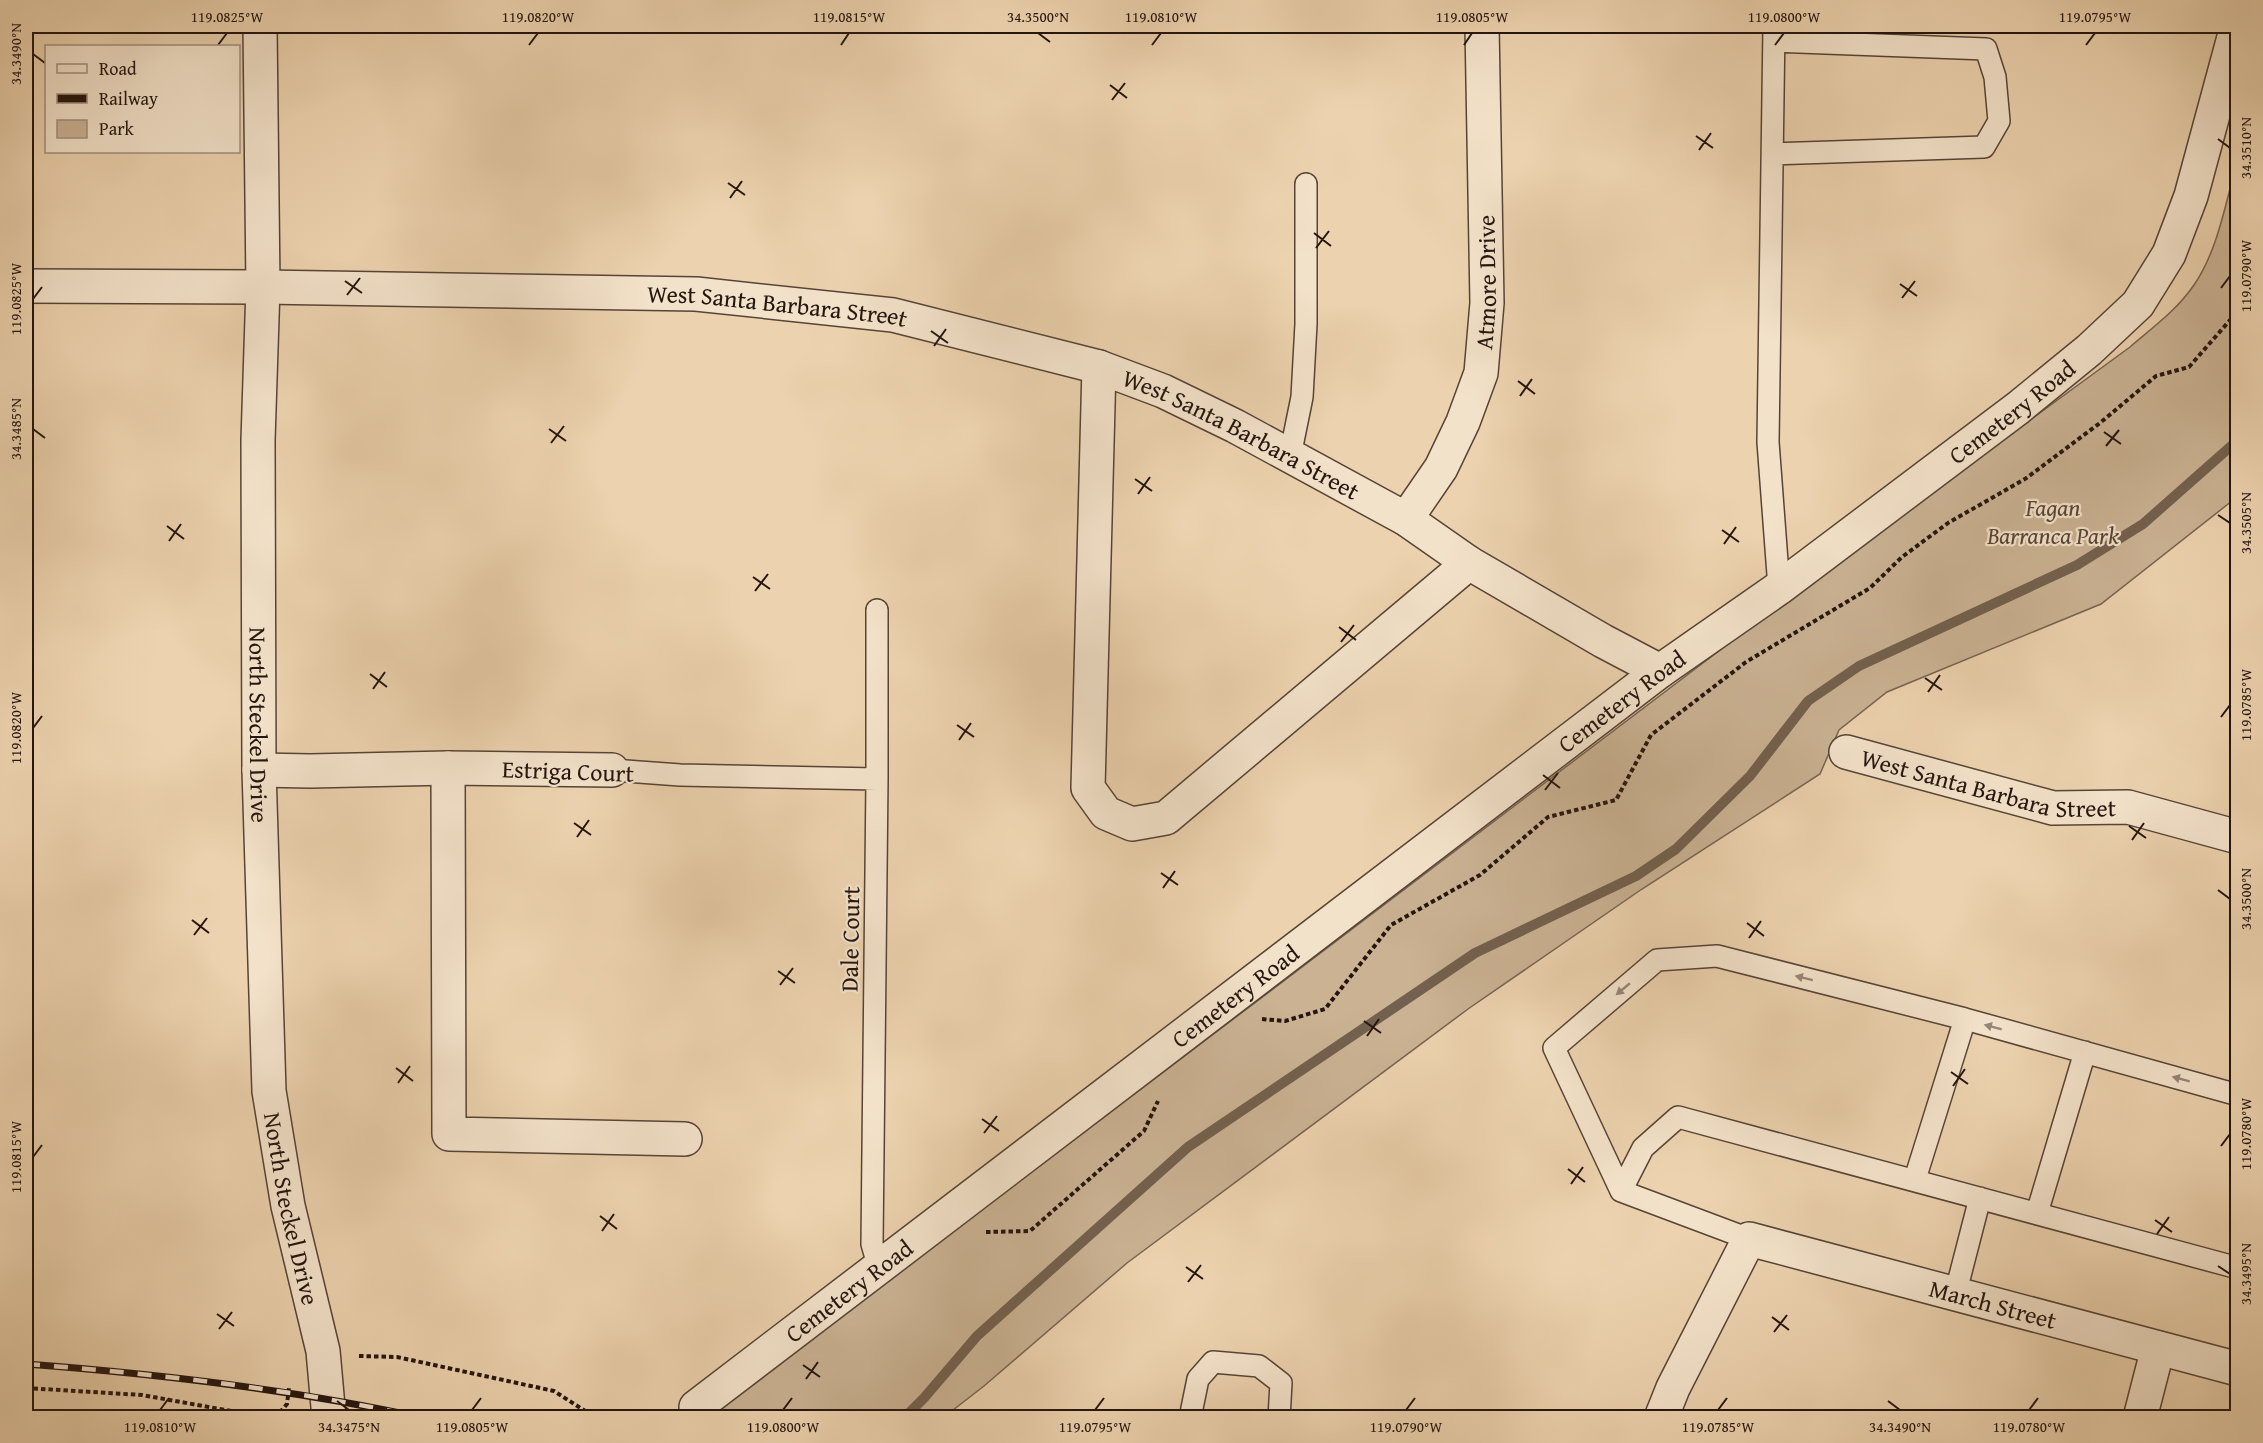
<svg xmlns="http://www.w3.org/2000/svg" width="2263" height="1443" viewBox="0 0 2263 1443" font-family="'Gentium Book Plus',serif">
<rect width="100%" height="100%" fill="#ecd2ae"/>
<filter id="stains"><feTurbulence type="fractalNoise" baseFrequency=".00333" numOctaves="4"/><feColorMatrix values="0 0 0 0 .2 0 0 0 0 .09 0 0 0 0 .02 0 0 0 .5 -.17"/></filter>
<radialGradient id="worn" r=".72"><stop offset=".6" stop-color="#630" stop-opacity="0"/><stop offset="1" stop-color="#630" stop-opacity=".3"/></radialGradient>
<path fill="#cab293" stroke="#776451" stroke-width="1.5" d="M2237 163V497L2101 604 1887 692 1839 730 1820 774 1642 889 1468 1009 1127 1263 984 1386 944 1417 707 1418 1852 550 2130 347C2152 328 2177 310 2194 285 2218 250 2225 204 2237 163Z"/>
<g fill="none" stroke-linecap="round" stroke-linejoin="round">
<path stroke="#73604e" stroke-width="10" d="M904 1418 924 1398 977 1336 1188 1147 1475 953 1636 876 1676 849 1750 776 1808 701 1859 666 2077 565 2143 524 2238 440"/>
<defs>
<path id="service" d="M1774 26 1768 442 1779 588
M1773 154 1984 147 1999 121 1995 77 1986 49 1774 41
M1290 456 1302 397 1306 324V184
M877 610V779L872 1244 879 1268
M612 770 680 775 877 779
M1915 1179 1965 1019
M1621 1191 1643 1148 1678 1117 2238 1268
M2037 1213 2085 1052
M1749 1239 1621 1191 1554 1048 1657 960 1717 956 1965 1019 2238 1095
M1955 1295 1980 1198
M1190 1418 1198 1379 1213 1362 1259 1366 1281 1383 1279 1418"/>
<g id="minor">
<path id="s1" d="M260 26 263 287 258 440 259 770 269 1091 288 1206 323 1351 329 1418"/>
<path id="s2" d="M26 286 263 287 696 294 893 315 1099 367 1163 391 1235 426 1406 519 1469 563 1603 641 1660 671"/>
<path d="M1099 367 1088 788 1106 813 1132 824 1166 818 1469 563"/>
<path id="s3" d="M1406 519 1441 468 1463 422 1481 373 1487 303 1482 26"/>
<path id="s4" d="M1846 752 2053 808 2128 807 2238 837"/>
<path d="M448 768 449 1134 685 1139"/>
<path d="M259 770 310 771 448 768 612 770"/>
<path id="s5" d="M696 1407 1660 671 1779 588 2018 408 2089 350 2138 304 2169 254 2191 196 2237 26"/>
<path id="s6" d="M1661 1418 1673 1388 1749 1239 2238 1369"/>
<path d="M2140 1418 2158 1348"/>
</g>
</defs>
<use href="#service" stroke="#564437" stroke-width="24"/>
<use href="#minor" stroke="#564437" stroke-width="36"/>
<path stroke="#24150f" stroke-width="4" stroke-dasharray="4.5 3" stroke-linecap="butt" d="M1262 1019 1285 1021 1325 1009 1391 925 1480 875 1548 817 1616 800 1651 735 1746 662 1870 588 1902 557 1948 523 2025 479 2100 423 2156 376 2189 367 2238 311
M986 1232 1030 1231 1144 1131 1158 1101
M359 1356 397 1357 554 1391 596 1418
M26 1388 142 1395 242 1413 281 1411 287 1404 289 1388"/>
<use href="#service" stroke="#f3e2ca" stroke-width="21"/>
<use href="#minor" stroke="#f3e2ca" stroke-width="33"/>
<defs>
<path id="rail" d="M26 1364C160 1374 292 1389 424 1418"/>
</defs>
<use href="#rail" stroke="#24150f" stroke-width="7"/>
<use href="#rail" stroke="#f3e2ca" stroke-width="4.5" stroke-dasharray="14" stroke-linecap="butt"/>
</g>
<defs><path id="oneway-solid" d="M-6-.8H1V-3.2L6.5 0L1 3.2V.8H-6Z" transform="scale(1.5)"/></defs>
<g fill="#968676">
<use href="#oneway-solid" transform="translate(1804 978) rotate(-166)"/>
<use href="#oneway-solid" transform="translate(1623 989) rotate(140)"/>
<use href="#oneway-solid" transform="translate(1993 1027) rotate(-165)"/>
<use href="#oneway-solid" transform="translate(2181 1079) rotate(-165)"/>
</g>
<path fill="none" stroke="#24150f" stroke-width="2" d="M1038 33 1050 42M218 45 227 33M529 45 538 33M841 45 849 33M1152 45 1161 33M1464 45 1472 33M1775 45 1784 33M2086 45 2095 33M33 54 45 63M1110 85 1127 98M1112 100 1125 83M1696 136 1713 148M2218 139 2230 148M1699 150 1711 133M728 183 745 195M730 198 742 181M1314 233 1331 246M1316 248 1329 231M345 281 362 293M1900 284 1917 296M2221 288 2230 276M347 295 360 278M1902 298 1915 281M33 299 42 287M931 331 948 343M934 346 946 329M1518 381 1535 394M1520 396 1532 379M33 429 45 438M549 429 566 441M2104 432 2121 444M551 443 564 426M2106 446 2119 430M1135 479 1152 491M1138 494 1150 477M2218 515 2230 523M167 526 184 539M1722 530 1739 542M169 541 181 524M1724 544 1736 527M753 577 770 589M755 591 768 574M1339 627 1356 640M1341 642 1354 625M370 674 387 687M1925 678 1942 690M373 689 385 672M1928 692 1940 675M2221 717 2230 705M957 725 974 737M33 728 42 716M959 740 971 723M1543 775 1560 788M1545 790 1558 773M574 823 591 835M2129 826 2146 838M577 837 589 820M2132 840 2144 823M1161 873 1178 885M1163 888 1175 871M2218 890 2230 899M192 920 209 933M1747 923 1764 936M194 935 207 918M1749 938 1761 921M778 971 795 983M780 985 793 968M1364 1021 1381 1033M1367 1036 1379 1019M396 1068 413 1081M1951 1072 1968 1084M398 1083 410 1066M1953 1086 1965 1069M982 1119 999 1131M984 1133 997 1116M2221 1146 2230 1134M33 1157 42 1145M1568 1169 1585 1182M1571 1184 1583 1167M600 1216 617 1229M2155 1220 2172 1232M602 1231 614 1214M2157 1234 2169 1217M2218 1266 2230 1274M1186 1267 1203 1279M1188 1282 1201 1265M217 1314 234 1326M1772 1317 1789 1330M219 1329 232 1312M1774 1332 1787 1315M803 1365 820 1377M806 1379 818 1362M337 1401 349 1410M1888 1401 1900 1410M160 1410 169 1398M472 1410 481 1398M783 1410 792 1398M1095 1410 1104 1398M1406 1410 1415 1398M1718 1410 1727 1398M2029 1410 2038 1398"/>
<g text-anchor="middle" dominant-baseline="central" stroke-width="4.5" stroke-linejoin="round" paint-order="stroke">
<g font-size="24" fill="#24150f" stroke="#f3e2ca">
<text stroke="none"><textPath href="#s3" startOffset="256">Atmore Drive</textPath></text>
<text stroke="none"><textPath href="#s2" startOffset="752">West Santa Barbara Street</textPath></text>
<text stroke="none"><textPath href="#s5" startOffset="1650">Cemetery Road</textPath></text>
<text stroke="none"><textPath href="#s2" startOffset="1238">West Santa Barbara Street</textPath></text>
<text stroke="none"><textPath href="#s5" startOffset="1164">Cemetery Road</textPath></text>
<text stroke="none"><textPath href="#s1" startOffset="699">North Steckel Drive</textPath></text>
<text transform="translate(568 771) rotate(2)">Estriga Court</text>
<text stroke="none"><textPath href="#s4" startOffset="147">West Santa Barbara Street</textPath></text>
<text transform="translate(850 939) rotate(-89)">Dale Court</text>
<text stroke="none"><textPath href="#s5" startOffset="678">Cemetery Road</textPath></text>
<text stroke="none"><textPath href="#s1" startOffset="1185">North Steckel Drive</textPath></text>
<text stroke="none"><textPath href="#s5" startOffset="192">Cemetery Road</textPath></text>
<text stroke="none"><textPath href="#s6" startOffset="452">March Street</textPath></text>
</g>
<g font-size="24" font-style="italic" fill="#564437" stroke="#f3e2ca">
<text x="2053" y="507">Fagan<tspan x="2053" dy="28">Barranca Park</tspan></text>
</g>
</g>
<rect width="2263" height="1443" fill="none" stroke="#ecd2ae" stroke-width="66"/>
<rect x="45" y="45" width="195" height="108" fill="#f3e2ca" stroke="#a0907f" stroke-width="1.5"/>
<rect x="57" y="64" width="30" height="9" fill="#f3e2ca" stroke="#a0907f" stroke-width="1.5"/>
<text x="99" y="75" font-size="18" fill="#24150f">Road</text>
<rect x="57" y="94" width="30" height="9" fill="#24150f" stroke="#a0907f" stroke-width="1.5"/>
<text x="99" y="105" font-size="18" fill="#24150f">Railway</text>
<rect x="57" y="120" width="30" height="18" fill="#cab293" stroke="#a0907f" stroke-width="1.5"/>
<text x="99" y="135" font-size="18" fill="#24150f">Park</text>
<rect x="33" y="33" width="2197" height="1377" fill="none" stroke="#24150f" stroke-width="2"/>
<g font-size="15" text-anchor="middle" fill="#24150f">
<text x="227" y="22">119.0825°W</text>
<text x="538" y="22">119.0820°W</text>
<text x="849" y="22">119.0815°W</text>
<text x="1038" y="22">34.3500°N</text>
<text x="1161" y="22">119.0810°W</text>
<text x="1472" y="22">119.0805°W</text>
<text x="1784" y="22">119.0800°W</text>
<text x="2095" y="22">119.0795°W</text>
<text transform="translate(16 54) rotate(-90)" y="5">34.3490°N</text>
<text transform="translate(2246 148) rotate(-90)" y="5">34.3510°N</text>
<text transform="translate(2246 276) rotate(-90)" y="5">119.0790°W</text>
<text transform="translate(16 299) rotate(-90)" y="5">119.0825°W</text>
<text transform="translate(16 429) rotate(-90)" y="5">34.3485°N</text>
<text transform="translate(2246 523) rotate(-90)" y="5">34.3505°N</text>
<text transform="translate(2246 705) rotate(-90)" y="5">119.0785°W</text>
<text transform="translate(16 728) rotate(-90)" y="5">119.0820°W</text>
<text transform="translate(2246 899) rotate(-90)" y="5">34.3500°N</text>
<text transform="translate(2246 1134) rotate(-90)" y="5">119.0780°W</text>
<text transform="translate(16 1157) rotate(-90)" y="5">119.0815°W</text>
<text transform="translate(2246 1274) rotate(-90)" y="5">34.3495°N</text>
<text x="160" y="1432">119.0810°W</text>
<text x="349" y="1432">34.3475°N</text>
<text x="472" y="1432">119.0805°W</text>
<text x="783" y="1432">119.0800°W</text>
<text x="1095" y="1432">119.0795°W</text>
<text x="1406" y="1432">119.0790°W</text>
<text x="1718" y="1432">119.0785°W</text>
<text x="1900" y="1432">34.3490°N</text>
<text x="2029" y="1432">119.0780°W</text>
</g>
<rect width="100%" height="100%" filter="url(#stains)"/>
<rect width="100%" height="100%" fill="url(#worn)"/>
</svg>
